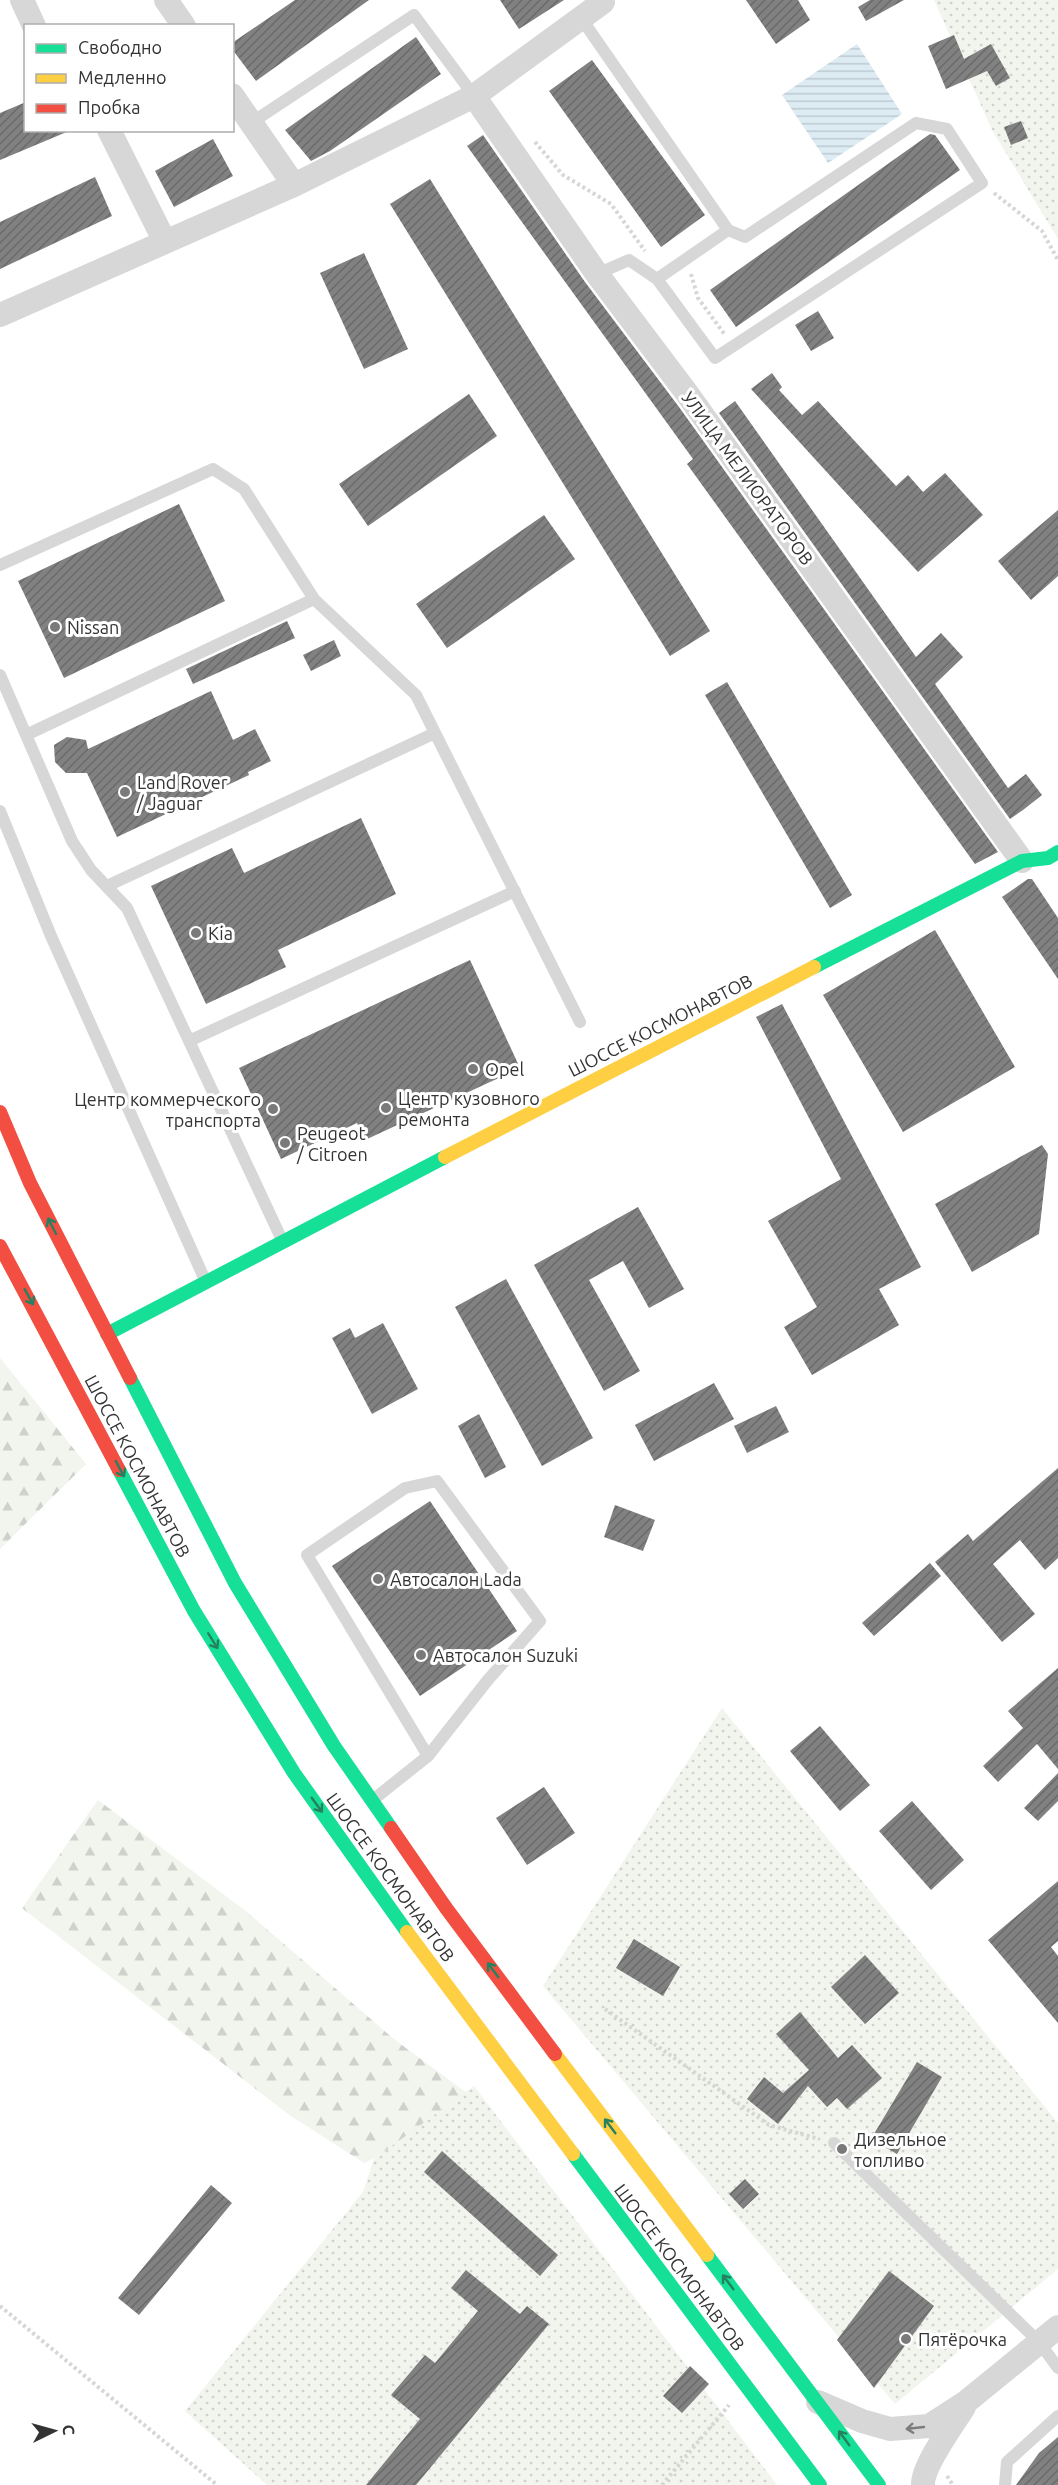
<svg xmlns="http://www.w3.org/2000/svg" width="1058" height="2485" viewBox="0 0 1058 2485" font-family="Ubuntu,sans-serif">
<defs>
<pattern id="forest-firs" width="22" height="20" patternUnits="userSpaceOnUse" patternTransform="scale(1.5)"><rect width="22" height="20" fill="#f1f5ed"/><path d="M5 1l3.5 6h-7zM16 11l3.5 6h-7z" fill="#cfd2cc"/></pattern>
<pattern id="garden-dots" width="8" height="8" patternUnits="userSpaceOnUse" patternTransform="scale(1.5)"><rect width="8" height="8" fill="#f1f5ed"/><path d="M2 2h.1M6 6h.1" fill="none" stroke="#cfd2cc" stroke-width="1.8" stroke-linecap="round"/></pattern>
<pattern id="water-rules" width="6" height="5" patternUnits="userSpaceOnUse" patternTransform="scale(1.5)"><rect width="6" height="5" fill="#ddebf3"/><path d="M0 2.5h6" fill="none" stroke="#becad1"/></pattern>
<pattern id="building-hatch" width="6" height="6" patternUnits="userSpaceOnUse" patternTransform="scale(1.5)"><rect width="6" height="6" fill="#818181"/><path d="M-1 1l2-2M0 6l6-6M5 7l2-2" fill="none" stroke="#6a6a6a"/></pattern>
</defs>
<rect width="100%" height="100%" fill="#fff"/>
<path fill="url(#forest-firs)" d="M0 1358 86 1464 0 1549Z
M98 1800 247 1912 395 2040 467 2093 458 2120 364 2163 288 2114 22 1908Z"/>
<path fill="url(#garden-dots)" d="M934 0H1058V239L992 130Z
M722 1708 1058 2123V2269L895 2404 543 1986Z
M474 2086 777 2485H267L185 2411 363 2192 374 2159Z"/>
<path fill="url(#water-rules)" d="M857 44 902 114 828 163 782 95Z"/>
<path fill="url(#building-hatch)" d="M295 0H369L256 81 232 49V43Z
M500 0H564L519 29Z
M746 0H798L810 20 776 44Z
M870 0H904L866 21 858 7Z
M954 35 964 59 991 44 1010 78 996 86 987 71 946 89 928 46Z
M416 37 441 74 330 151 311 161 285 130Z
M592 60 705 215 661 247 549 91Z
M26 102V130L69 131 0 160V113Z
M1021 121 1028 138 1011 145 1004 127Z
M930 134 935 135 960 170 736 327 710 290Z
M483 135 585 282 679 407 998 852 975 864 687 464 693 459 467 146Z
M213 139 233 176 174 207 155 171Z
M95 177 112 216 0 269V222Z
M430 179 710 631 670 656 390 204Z
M364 253 408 349 364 369 320 273Z
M818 311 834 338 811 351 795 325Z
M772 373 782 387 779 390 802 415 818 401 896 486 908 475 923 492 945 473 983 515 918 572 751 389Z
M469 394 497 436 368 526 339 484Z
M735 401 916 657 941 633 963 657 935 684 1008 788 1026 774 1042 795 1023 810 1010 819 719 413Z
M179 504 225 601 64 678 18 581Z
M1058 510V576L1031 600 998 561Z
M544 515 575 559 447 648 416 604Z
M287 621 295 638 193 684 186 669Z
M334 640 341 656 311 671 303 655Z
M727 682 852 895 830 908 705 695Z
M211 691 233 740 255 729 271 761 248 772 249 775 117 837 87 773H66L55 762 54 745 67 737 86 740 88 749Z
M361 818 396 894 278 950 286 967 206 1004 151 886 232 848 244 873Z
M1028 879H1032L1058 918V979L1002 897Z
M935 930 1015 1067 903 1132 823 995Z
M470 960 520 1068 365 1140 357 1123 281 1159 239 1068Z
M782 1004 921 1267 879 1289 899 1325 812 1375 784 1327 817 1307 768 1221 841 1179 756 1017Z
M1042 1145 1048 1154 1039 1234 972 1272 935 1204Z
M638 1207 684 1289 649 1308 623 1261 589 1280 640 1371 604 1391 534 1265Z
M506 1279 593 1438 542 1466 455 1307Z
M383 1323 418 1389 372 1414 332 1338 350 1328 355 1338Z
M714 1383 734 1419 654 1461 635 1425Z
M776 1406 789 1432 747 1453 734 1426Z
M479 1414 506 1467 485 1478 458 1426Z
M1058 1468V1558L1045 1570 1020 1540 993 1564 1035 1614 1002 1642 935 1562 968 1534 973 1541Z
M430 1501 517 1631 420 1696 332 1566Z
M615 1505 655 1520 643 1551 604 1537Z
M930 1563 941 1576 874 1636 862 1623Z
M1058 1668V1769L1037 1744 998 1782 983 1766 1023 1728 1008 1711Z
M820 1726 870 1785 840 1811 790 1751Z
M1058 1773V1801L1038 1821 1024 1808Z
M544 1787 575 1833 527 1865 496 1818Z
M912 1801 964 1860 931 1890 879 1831Z
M1058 1881V1941L1051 1947 1058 1956V2023L988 1940Z
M634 1939 680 1967 663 1996 616 1968Z
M865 1955 899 1993 865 2024 831 1987Z
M800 2012 838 2058 852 2045 882 2078 847 2109 837 2098 827 2107 808 2086 778 2124 747 2099 764 2077 783 2093 809 2070 776 2034Z
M917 2062 942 2077 897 2154 871 2139Z
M442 2151 558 2255 540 2276 424 2172Z
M745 2179 759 2194 743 2209 729 2194Z
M211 2185 232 2203 139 2315 118 2298Z
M466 2270 520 2314 527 2306 549 2324 416 2485H366L420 2419 391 2395 425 2355 435 2363 478 2311 451 2288Z
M889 2271 934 2306 874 2388 837 2340Z
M690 2366 709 2384 682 2413 663 2396Z
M1058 2437V2485H1016L1039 2453Z"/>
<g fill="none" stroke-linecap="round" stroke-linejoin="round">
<path stroke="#d6d6d6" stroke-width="4" stroke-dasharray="3 3" stroke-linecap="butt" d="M535 142 563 175 611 204 645 251
M994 193 1042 231 1058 260
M691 274 698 298 725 335
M605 2009 769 2125 819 2139
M0 2306 217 2485
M947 2476 953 2485
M662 2485 729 2405"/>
<path stroke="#d7d7d7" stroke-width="12" d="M581 18 728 230 657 279 715 358 982 183 947 129 916 123 745 237 728 230
M251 123 414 15 474 96
M597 274 629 260 657 279
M0 565 213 469 244 489 314 599 416 695 580 1022
M0 675 72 841 91 870 127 908 282 1240
M26 735 314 599
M0 811 51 936 205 1280
M107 886 435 733
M189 1041 515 891
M374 1799 428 1756 487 1681 540 1621 437 1481 405 1488 307 1555 428 1756
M834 2143 1039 2342 1058 2368
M1005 2485 1007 2462 1058 2416"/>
<path stroke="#d7d7d7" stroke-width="24" d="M22 0 34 26
M166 0 184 26
M232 95 294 185
M474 96 597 274 686 392 1022 861
M109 130 165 242
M0 315 294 185 474 96 603 2 602 0
M818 2402 862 2421 890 2429 929 2426 966 2402 1058 2327
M923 2485C922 2466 953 2425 964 2407"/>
<path stroke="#16e098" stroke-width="14" d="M814 967 1022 861 1048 858 1058 852
M107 1334 445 1157
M130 1378 235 1583 334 1746 391 1828
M119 1470 194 1611 294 1773 407 1932
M573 2154 820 2485
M707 2255 879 2485"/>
<path stroke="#ffcf43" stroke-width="14" d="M445 1157 814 967
M407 1932 573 2154
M555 2054 707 2255"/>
<path stroke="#f24e42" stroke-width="14" d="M0 1112 30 1183 130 1378
M0 1246 119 1470
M391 1828 446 1908 555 2054"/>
</g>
<defs><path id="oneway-shaft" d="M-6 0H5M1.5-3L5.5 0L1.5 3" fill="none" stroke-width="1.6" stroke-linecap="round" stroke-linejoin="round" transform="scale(1.5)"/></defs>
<g stroke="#268160">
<use href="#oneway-shaft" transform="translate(52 1226) rotate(-117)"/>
<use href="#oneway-shaft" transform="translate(29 1297) rotate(61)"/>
<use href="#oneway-shaft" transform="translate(120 1469) rotate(62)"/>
<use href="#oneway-shaft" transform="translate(213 1641) rotate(58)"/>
<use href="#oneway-shaft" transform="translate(317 1805) rotate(54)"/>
<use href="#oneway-shaft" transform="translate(493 1970) rotate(-127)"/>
<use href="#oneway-shaft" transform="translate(610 2126) rotate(-127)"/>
<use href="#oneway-shaft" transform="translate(728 2282) rotate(-127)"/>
<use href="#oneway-shaft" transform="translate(844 2438) rotate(-126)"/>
</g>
<use stroke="#7d7d7d" href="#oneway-shaft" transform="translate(915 2428) rotate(174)"/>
<g fill="#7a7a7a" stroke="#fff" stroke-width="2">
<circle cx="55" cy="627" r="6"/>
<circle cx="125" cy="792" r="6"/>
<circle cx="196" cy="933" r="6"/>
<circle cx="473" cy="1069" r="6"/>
<circle cx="386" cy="1108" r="6"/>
<circle cx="273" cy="1109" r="6"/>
<circle cx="285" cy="1143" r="6"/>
<circle cx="378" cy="1579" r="6"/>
<circle cx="421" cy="1655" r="6"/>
<circle cx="842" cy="2149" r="6"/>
<circle cx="906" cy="2339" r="6"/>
</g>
<g text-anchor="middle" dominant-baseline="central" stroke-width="6" stroke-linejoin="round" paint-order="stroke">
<g font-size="18" fill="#333" stroke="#fff">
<text transform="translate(748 478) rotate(54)">УЛИЦА МЕЛИОРАТОРОВ</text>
<text transform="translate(660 1025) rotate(-27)">ШОССЕ КОСМОНАВТОВ</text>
<text transform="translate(138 1466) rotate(62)">ШОССЕ КОСМОНАВТОВ</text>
<text transform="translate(391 1877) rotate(54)">ШОССЕ КОСМОНАВТОВ</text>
<text transform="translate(680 2267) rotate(53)">ШОССЕ КОСМОНАВТОВ</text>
</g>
<g font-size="18" fill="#333" stroke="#fff" text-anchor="start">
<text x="67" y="627">Nissan</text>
<text x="137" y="782">Land Rover<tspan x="137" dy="21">/ Jaguar</tspan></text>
<text x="208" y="933">Kia</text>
<text x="485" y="1069">Opel</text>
<text x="398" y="1098">Центр кузовного<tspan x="398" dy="21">ремонта</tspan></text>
<text x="261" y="1099" text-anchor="end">Центр коммерческого<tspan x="261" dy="21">транспорта</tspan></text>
<text x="297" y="1133">Peugeot<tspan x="297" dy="21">/ Citroen</tspan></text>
<text x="390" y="1579">Автосалон Lada</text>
<text x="433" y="1655">Автосалон Suzuki</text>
<text x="854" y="2139">Дизельное<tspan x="854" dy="21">топливо</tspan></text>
<text x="918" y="2339">Пятёрочка</text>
</g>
</g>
<rect x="24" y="24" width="210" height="108" fill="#ffffff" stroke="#adadad" stroke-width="1.5"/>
<rect x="36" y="44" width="30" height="9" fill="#16e098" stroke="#adadad" stroke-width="1.5"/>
<text x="78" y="54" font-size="18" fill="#333333">Свободно</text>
<rect x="36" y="74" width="30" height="9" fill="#ffcf43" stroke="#adadad" stroke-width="1.5"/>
<text x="78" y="84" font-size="18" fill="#333333">Медленно</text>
<rect x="36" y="104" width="30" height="9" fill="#f24e42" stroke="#adadad" stroke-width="1.5"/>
<text x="78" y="114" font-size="18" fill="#333333">Пробка</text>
<g transform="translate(54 2431) rotate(85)" stroke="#ffffff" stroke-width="4.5" paint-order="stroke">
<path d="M0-4.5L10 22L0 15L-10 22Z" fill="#333333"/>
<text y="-9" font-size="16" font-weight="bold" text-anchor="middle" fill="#333333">С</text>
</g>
</svg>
